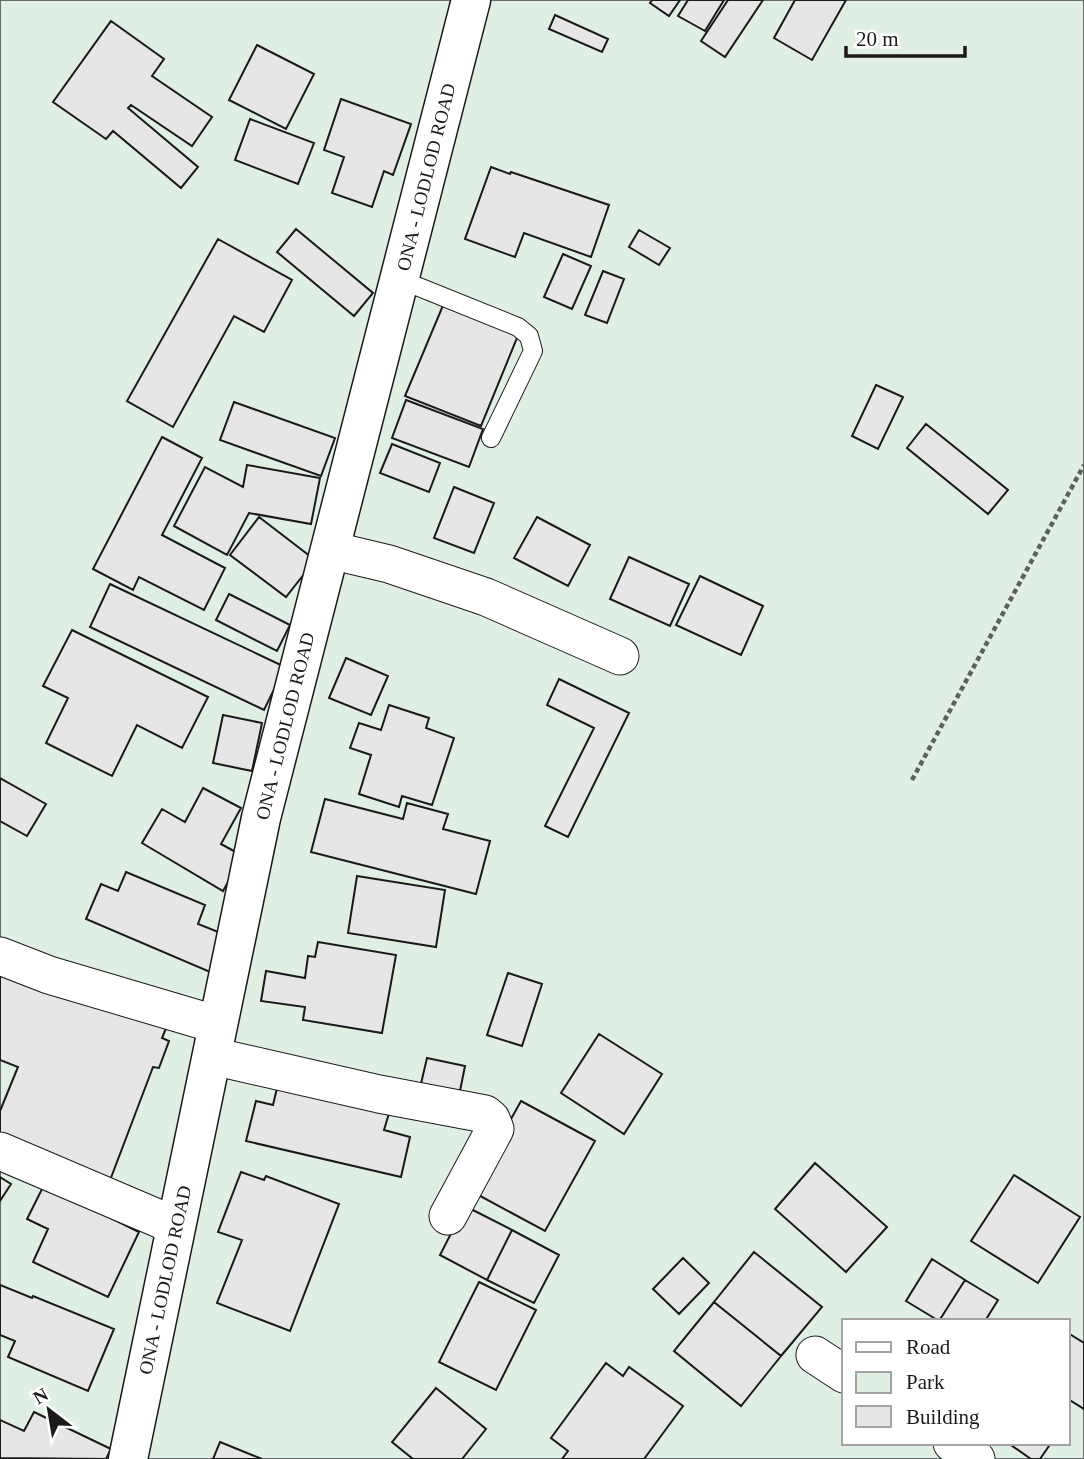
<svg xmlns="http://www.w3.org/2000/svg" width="1084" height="1459" viewBox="0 0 1084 1459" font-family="'Times New Roman',serif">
<rect width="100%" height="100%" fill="#fff"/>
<path fill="#e0efe3" stroke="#6a6a6a" stroke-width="2" fill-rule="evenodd" d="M0 0H1084V1459H0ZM844 1321H1068V1443H844Z"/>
<path fill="#e6e6e6" stroke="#1a1a1a" stroke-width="2" d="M652 0H680L669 16 650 3Z
M688 0H724L705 31 678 16Z
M728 0H763L725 57 701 41Z
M795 0H846L812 60 774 38Z
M555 15 608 39 602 52 549 29Z
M111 21 164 59 152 76 212 117 192 146 131 105 128 108 198 167 181 188 113 131 106 139 53 102Z
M257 45 314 74 286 129 229 100Z
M341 99 411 124 393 175 384 171 372 207 332 193 344 157 324 150Z
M250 119 314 143 298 184 235 160Z
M491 167 510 174 511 172 609 205 591 257 524 233 515 257 465 239Z
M296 229 373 293 354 316 277 252Z
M639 230 670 248 659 265 629 247Z
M218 239 292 280 264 332 234 316 173 427 127 401Z
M563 254 591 266 572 309 544 297Z
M603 271 624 279 607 323 585 315Z
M444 303 519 333 481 426 405 396Z
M876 385 903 397 878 449 852 436Z
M406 400 483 429 469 467 392 438Z
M234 402 335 438 321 476 220 440Z
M926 424 1008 490 988 514 907 448Z
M162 437 202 458 162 535 225 568 204 610 139 577 133 590 93 569Z
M392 444 440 463 429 492 380 473Z
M247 465 320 478 311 524 249 513 227 555 174 526 205 467 243 487Z
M454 487 494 503 474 553 434 538Z
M259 517 315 560 286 597 230 555Z
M537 517 590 545 568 586 514 558Z
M629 557 689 584 670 626 610 599Z
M700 576 763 606 741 655 676 625Z
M110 584 285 667 264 710 90 627Z
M229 594 290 625 277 651 216 620Z
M72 630 208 697 182 748 137 725 112 776 46 743 68 698 43 686Z
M346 658 388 676 371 715 329 698Z
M559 679 629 713 568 837 545 826 594 728 547 705Z
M389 705 429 718 426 728 454 738 432 805 402 796 399 807 359 794 371 755 350 748 359 723 381 730Z
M223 715 262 723 252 771 213 763Z
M0 778 46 804 27 836 0 821Z
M203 788 241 808 221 844 243 856 223 891 142 843 162 809 185 822Z
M325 799 403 819 407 803 448 814 443 829 490 841 476 894 311 852Z
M126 872 205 905 198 924 226 935 210 972 86 919 101 884 118 891Z
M357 876 445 890 436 947 348 933Z
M318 942 396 955 382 1033 303 1020 305 1007 261 1001 266 971 305 978 308 956 315 957Z
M0 964 167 1026 162 1038 169 1041 159 1068 153 1067 109 1183 0 1141V1111L18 1067 0 1060Z
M508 973 542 984 522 1046 487 1035Z
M599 1034 662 1074 624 1134 561 1093Z
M427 1058 465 1066 459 1096 420 1088Z
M278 1084 390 1110 384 1130 410 1137 401 1177 246 1141 256 1101 273 1105Z
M521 1101 595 1141 545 1231 471 1191Z
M815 1163 887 1227 846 1272 775 1209Z
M241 1172 264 1180 266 1176 339 1204 290 1331 217 1303 242 1240 218 1232Z
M1014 1175 1080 1217 1038 1283 971 1241Z
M0 1177 11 1184 0 1201Z
M44 1185 139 1232 108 1297 33 1262 48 1229 27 1219Z
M465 1206 512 1230 487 1280 440 1255Z
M512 1230 559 1255 534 1303 487 1280Z
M754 1252 822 1307 781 1356 714 1302Z
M683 1258 709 1283 679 1314 653 1289Z
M932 1259 965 1280 939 1321 906 1301Z
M965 1280 998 1300 985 1321H939Z
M479 1282 536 1310 496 1390 439 1362Z
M0 1285 32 1298 33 1296 114 1329 88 1391 8 1357 15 1341 0 1335Z
M714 1302 781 1356 741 1406 674 1351Z
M1068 1333 1084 1343V1409L1068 1399Z
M606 1363 623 1376 629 1367 683 1406 644 1459H562L568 1451 551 1438Z
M436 1388 486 1429 462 1459H413L392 1442Z
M34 1412 111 1449 106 1459 0 1458V1420L24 1431Z
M220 1442 262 1459H213Z
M1008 1443H1051L1040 1459H1031Z"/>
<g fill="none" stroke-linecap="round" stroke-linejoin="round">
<defs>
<path id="lane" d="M399 279 518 327 529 336 533 351 491 438"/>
<path id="street" d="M330 550 389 564 486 597 620 656
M0 956 49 975 218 1025
M212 1056 379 1094 485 1114 491 1119 495 1129 448 1216
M0 1151 176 1226
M815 1355 844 1374
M952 1443 976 1459"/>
<path id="secondary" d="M128 1459 261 818 471 0"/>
</defs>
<use href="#lane" stroke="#1a1a1a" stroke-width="20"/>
<use href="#street" stroke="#1a1a1a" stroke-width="39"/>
<use href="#secondary" stroke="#1a1a1a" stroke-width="41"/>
<path stroke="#5f5f5f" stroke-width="4.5" stroke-dasharray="5 3.5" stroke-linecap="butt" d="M912 780 1084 465"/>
<use href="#lane" stroke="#fff" stroke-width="18"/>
<use href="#street" stroke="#fff" stroke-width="37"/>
<use href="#secondary" stroke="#fff" stroke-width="38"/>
</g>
<g text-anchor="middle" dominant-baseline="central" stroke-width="5" stroke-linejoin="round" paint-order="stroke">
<g font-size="19" fill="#1a1a1a" stroke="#fff">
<text transform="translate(426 177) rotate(-76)">ONA - LODLOD ROAD</text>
<text transform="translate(285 726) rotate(-76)">ONA - LODLOD ROAD</text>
<text transform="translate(165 1280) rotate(-78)">ONA - LODLOD ROAD</text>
</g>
</g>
<rect x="842" y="1319" width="228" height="126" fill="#ffffff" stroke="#a3a3a3" stroke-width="2"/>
<rect x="856" y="1342" width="35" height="10" fill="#ffffff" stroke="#a3a3a3" stroke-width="2"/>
<text x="906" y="1354" font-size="21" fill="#1a1a1a">Road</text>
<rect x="856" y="1372" width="35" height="21" fill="#e0efe3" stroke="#a3a3a3" stroke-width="2"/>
<text x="906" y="1389" font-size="21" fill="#1a1a1a">Park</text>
<rect x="856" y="1406" width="35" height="21" fill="#e6e6e6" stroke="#a3a3a3" stroke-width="2"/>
<text x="906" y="1424" font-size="21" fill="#1a1a1a">Building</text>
<g transform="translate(49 1410) rotate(329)" stroke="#ffffff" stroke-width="5" paint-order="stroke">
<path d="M0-5L12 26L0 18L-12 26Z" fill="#1a1a1a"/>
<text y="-10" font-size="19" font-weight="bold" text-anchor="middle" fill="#1a1a1a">N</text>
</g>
<path d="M846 46v10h119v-10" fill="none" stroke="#1a1a1a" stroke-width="3.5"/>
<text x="856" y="46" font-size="21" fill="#1a1a1a" stroke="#ffffff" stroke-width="5" paint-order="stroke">20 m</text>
</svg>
